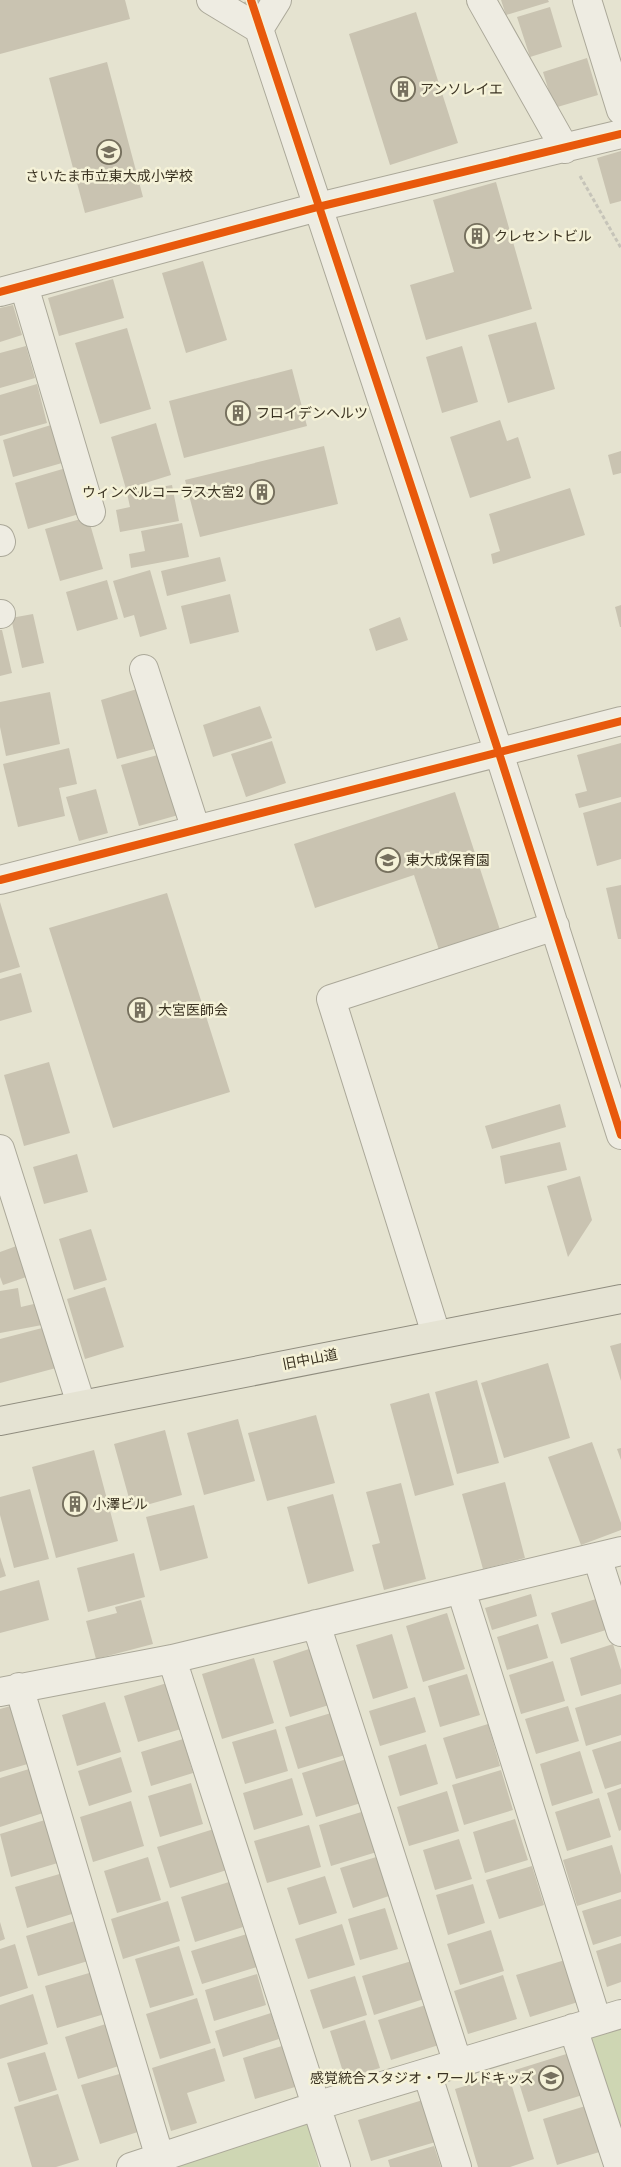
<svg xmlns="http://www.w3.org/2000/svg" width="621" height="2167" viewBox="0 0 621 2167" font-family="'Libre Baskerville','Noto Sans JP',serif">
<rect width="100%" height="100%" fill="#e5e3d0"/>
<path fill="#ced6b3" d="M621 2021V2153L581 2032Z
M308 2124 319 2167H174Z"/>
<path fill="#c9c3b1" d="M0 0H125L130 19 0 54Z
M501 0H548L549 2 506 15Z
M550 7 562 47 530 57 517 17Z
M416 12 458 143 390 165 349 34Z
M587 58 598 95 554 108 543 72Z
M107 62 143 197 85 213 49 78Z
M621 151V201L610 204 597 158Z
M496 182 532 309 426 340 410 285 454 272 433 200Z
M203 261 227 340 186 353 162 273Z
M113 279 124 318 59 336 48 298Z
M13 305 22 335 0 342V308Z
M536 322 555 389 508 403 488 335Z
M127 328 151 409 100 424 75 343Z
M26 346 35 378 0 388V353Z
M462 346 478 402 442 413 426 357Z
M292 369 307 426 184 458 169 401Z
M37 384 47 423 0 436V395Z
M500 420 507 441 518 437 531 478 470 498 450 437Z
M156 423 171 475 126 489 111 437Z
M51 425 62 463 13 477 3 440Z
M324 446 338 504 200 537 185 480Z
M621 451V473L613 475 608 455Z
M66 468 79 514 28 529 15 483Z
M172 485 179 521 120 532 116 510 130 507 127 493Z
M570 488 585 535 493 564 491 554 500 551 489 514Z
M88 517 103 569 60 581 45 529Z
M182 523 189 557 131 568 129 554 145 551 141 531Z
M220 557 226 581 167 596 161 571Z
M150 570 167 629 140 637 134 615 124 618 113 581Z
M107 580 118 619 77 631 66 592Z
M230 594 239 632 190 644 181 606Z
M621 605V627H620L615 607Z
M33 614 44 663 22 668 11 618Z
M400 617 408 640 376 651 369 629Z
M0 630H2L12 673 0 676Z
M137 689 154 749 117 759 101 700Z
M50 692 60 744 6 756 0 727V702Z
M260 706 272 738 213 757 203 725Z
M272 741 286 783 246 797 231 754Z
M621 743V797L579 808 575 794 587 791 577 755Z
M69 748 77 784 59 788 65 816 18 827 3 764Z
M165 753 182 814 139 826 121 765Z
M96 789 108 833 79 841 66 797Z
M455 792 500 930 439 950 414 875 315 908 294 844Z
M621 802V859L597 866 583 813Z
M621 885V939H618L606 888Z
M167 893 230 1092 113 1128 49 928Z
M0 902 20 967 0 973Z
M21 973 32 1012 0 1021V979Z
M49 1062 70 1133 24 1146 4 1075Z
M560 1104 566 1127 492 1149 485 1126Z
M560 1142 567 1170 505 1184 500 1156Z
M77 1154 88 1192 44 1204 33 1167Z
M580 1176 592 1220 568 1257 547 1186Z
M91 1229 107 1280 74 1290 59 1239Z
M22 1244 32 1275 3 1285 0 1277V1252Z
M105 1287 124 1347 85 1359 67 1299Z
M18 1288 21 1307 38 1303 42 1325 0 1333V1291Z
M46 1327 56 1368 0 1383V1339Z
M621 1343V1381L610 1346Z
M548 1363 570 1438 504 1458 481 1383Z
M477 1380 499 1463 457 1474 435 1392Z
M429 1393 454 1485 415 1496 390 1404Z
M316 1415 335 1483 267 1501 248 1433Z
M238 1419 255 1481 204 1495 187 1433Z
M165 1430 182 1495 132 1509 114 1444Z
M592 1442 621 1523V1530L581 1545 548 1457Z
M621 1448V1460L617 1449Z
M94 1450 118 1541 56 1558 32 1467Z
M505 1482 525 1558 483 1569 462 1494Z
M401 1483 426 1579 384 1590 372 1545 380 1543 366 1492Z
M30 1489 49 1559 14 1568 0 1515V1497Z
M333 1494 354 1571 308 1584 287 1507Z
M194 1505 208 1558 160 1571 146 1517Z
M134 1553 145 1597 88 1612 77 1568Z
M0 1557 6 1576 0 1578Z
M39 1580 49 1620 0 1633V1591Z
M531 1594 537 1616 492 1630 485 1608Z
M596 1599 606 1630 561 1644 551 1613Z
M141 1600 153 1644 96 1659 86 1621 117 1613 115 1607Z
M447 1613 465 1669 423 1682 406 1626Z
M538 1624 548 1658 507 1670 497 1637Z
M392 1634 408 1688 373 1699 356 1645Z
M613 1644 621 1670V1684L581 1696 570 1658Z
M312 1648 329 1705 290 1717 273 1661Z
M254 1658 274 1723 222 1739 202 1674Z
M553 1661 565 1701 521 1714 509 1675Z
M467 1674 480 1715 440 1727 428 1686Z
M167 1683 181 1729 138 1742 124 1696Z
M621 1694V1735L586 1746 575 1708Z
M415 1697 426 1732 380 1746 369 1711Z
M105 1702 121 1752 77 1766 62 1715Z
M14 1705 31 1763 0 1772V1709Z
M568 1706 579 1741 536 1754 525 1719Z
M331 1713 345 1755 298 1769 285 1727Z
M488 1724 500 1766 456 1779 443 1738Z
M276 1729 288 1771 245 1784 232 1742Z
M183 1739 193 1773 151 1786 141 1752Z
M621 1741V1784L605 1789 592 1750Z
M426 1744 438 1784 400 1796 388 1756Z
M580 1751 593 1793 552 1806 540 1764Z
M121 1757 132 1792 89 1806 78 1771Z
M350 1758 364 1802 316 1817 302 1773Z
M29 1769 43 1813 0 1827V1778Z
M501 1770 513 1810 464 1825 452 1785Z
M292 1778 303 1815 254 1830 243 1793Z
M191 1783 203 1824 160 1837 148 1796Z
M621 1788V1830L619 1831 607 1793Z
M447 1791 459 1831 409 1846 397 1807Z
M599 1798 611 1837 567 1851 555 1812Z
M131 1801 144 1846 93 1862 80 1817Z
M368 1810 380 1851 331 1866 319 1825Z
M48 1819 61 1862 11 1877 0 1834Z
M515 1819 528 1860 485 1873 473 1832Z
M309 1825 321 1867 267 1883 254 1841Z
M217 1828 230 1869 170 1888 157 1847Z
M459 1839 472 1879 435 1890 423 1850Z
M612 1845 621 1875V1892L577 1906 563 1860Z
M383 1855 395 1894 353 1908 340 1868Z
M148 1857 161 1900 117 1913 104 1871Z
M532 1866 544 1905 499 1919 486 1880Z
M63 1873 75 1913 27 1928 15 1887Z
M325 1876 337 1913 299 1925 287 1888Z
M229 1882 243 1927 195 1942 181 1897Z
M473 1884 485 1923 448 1935 436 1895Z
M621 1899V1936L593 1945 582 1911Z
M168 1901 180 1941 123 1959 111 1919Z
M385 1908 398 1949 360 1960 348 1919Z
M75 1921 88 1961 38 1976 26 1936Z
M0 1922 5 1939 0 1941Z
M342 1924 355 1965 308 1979 295 1939Z
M491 1930 504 1971 460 1985 447 1944Z
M247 1934 257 1967 202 1984 191 1951Z
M621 1943V1982L607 1987 596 1951Z
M15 1944 28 1988 0 1997V1949Z
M179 1946 194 1995 150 2008 135 1959Z
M415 1960 427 1998 374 2015 362 1976Z
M565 1960 578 2002 530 2017 516 1975Z
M96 1971 108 2013 57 2028 45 1986Z
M257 1974 266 2005 214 2021 205 1990Z
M503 1975 517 2019 468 2034 454 1991Z
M355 1976 367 2015 323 2029 310 1990Z
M33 1994 48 2044 0 2059V2005Z
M197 1998 211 2043 160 2059 146 2014Z
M429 2004 442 2044 391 2060 378 2020Z
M271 2013 279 2039 223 2057 215 2031Z
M365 2020 380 2068 345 2078 330 2031Z
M112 2022 125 2064 78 2079 65 2037Z
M282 2046 295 2087 255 2099 243 2058Z
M215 2048 225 2081 187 2093 197 2123 171 2131 152 2068Z
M576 2051 589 2093 528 2112 515 2070Z
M45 2052 57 2090 19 2102 7 2063Z
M123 2073 141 2131 100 2144 81 2085Z
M508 2073 534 2159 510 2167H478L455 2089Z
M58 2094 79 2160 56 2167H32L14 2107Z
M426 2099 439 2141 371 2161 358 2120Z
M592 2104 606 2150 557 2165 543 2119Z
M434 2146 441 2167H390L388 2160Z"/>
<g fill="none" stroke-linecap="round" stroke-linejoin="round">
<path stroke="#c3c0ad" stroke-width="28" stroke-dasharray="28 14" stroke-linecap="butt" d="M251 0 259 29"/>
<defs>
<path id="minor" d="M211 0 259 29 277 0
M481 0 565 149
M587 0 621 110
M259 29 499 753 621 1135
M24 286 91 512
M0 292 318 207 621 134
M0 539 1 542
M0 614H1
M144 669 196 830
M0 880 621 721
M0 1149 81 1404
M436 1334 331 999 555 926
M597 1557 621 1632
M461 1590 597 2021
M316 1624 458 2064
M172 1659 336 2167
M19 1687 160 2158
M0 1692 172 1659 621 1551
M573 2028 619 2167
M427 2073 457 2167
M131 2167 316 2106 621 2014"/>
<path id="major" d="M0 1421 621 1299"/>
</defs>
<use href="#minor" stroke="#aba899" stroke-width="30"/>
<use href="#major" stroke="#908d7f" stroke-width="30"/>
<path stroke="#c6c4b9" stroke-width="3" stroke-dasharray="4 2.5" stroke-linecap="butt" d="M580 176 621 248"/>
<use href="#minor" stroke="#eeece2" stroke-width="28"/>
<use href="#major" stroke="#e5e3d3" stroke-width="28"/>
<defs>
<path id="cycleway" d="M251 0 499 753 621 1135
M0 292 318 207 621 134
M0 880 621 721"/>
</defs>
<use href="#cycleway" stroke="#f5f2d8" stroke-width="11"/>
<use href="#cycleway" stroke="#e8590c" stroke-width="8"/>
</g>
<defs>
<symbol id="building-ring" viewBox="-11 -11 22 22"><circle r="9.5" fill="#f5f2d8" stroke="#76705e" stroke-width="1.5"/><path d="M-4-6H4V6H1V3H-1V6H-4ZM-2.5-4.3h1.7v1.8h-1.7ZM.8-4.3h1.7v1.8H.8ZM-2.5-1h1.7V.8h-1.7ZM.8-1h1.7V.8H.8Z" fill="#76705e"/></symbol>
<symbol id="school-ring" viewBox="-11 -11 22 22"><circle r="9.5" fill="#f5f2d8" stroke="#76705e" stroke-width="1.5"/><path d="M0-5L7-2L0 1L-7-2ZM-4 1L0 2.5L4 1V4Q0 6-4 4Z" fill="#76705e"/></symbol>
</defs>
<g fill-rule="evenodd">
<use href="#building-ring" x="389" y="75" width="28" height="28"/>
<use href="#school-ring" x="95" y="138" width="28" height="28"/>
<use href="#building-ring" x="463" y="222" width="28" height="28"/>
<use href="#building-ring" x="224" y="399" width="28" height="28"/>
<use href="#building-ring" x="248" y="478" width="28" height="28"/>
<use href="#school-ring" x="374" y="846" width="28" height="28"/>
<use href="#building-ring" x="126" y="996" width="28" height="28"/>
<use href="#building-ring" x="61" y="1490" width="28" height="28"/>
<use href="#school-ring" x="537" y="2064" width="28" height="28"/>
</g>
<g text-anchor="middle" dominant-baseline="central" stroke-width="5" stroke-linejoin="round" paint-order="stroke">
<g font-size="14" fill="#3a3221" stroke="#f5f2d8" text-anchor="start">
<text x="420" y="89">アンソレイエ</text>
<text x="109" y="176" text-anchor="middle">さいたま市立東大成小学校</text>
<text x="494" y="236">クレセントビル</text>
<text x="256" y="413">フロイデンヘルツ</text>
<text x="244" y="492" text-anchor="end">ウィンベルコーラス大宮2</text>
<text x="406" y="860">東大成保育園</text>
<text x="158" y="1010">大宮医師会</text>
<text x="92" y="1504">小澤ビル</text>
<text x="534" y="2078" text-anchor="end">感覚統合スタジオ・ワールドキッズ</text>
</g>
<g font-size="14" fill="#3a3221" stroke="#f5f2d8">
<text transform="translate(310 1359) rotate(-11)">旧中山道</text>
</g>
</g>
</svg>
